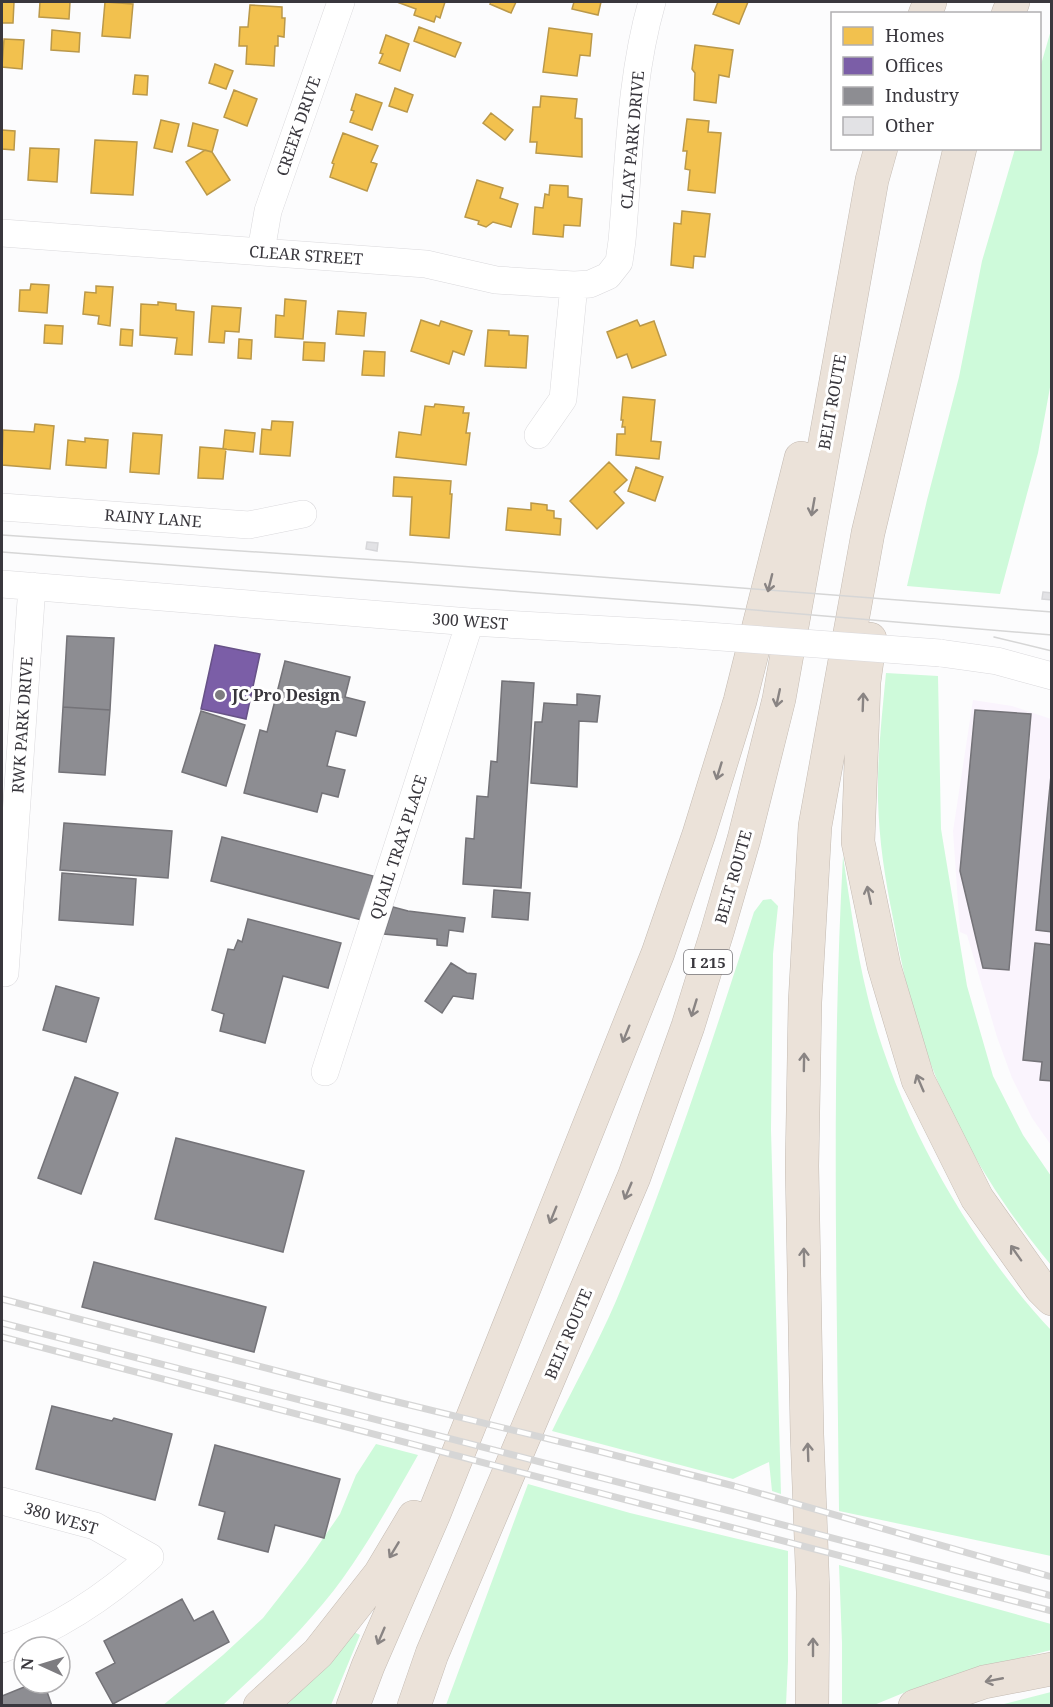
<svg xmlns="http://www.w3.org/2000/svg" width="1053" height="1707" viewBox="0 0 1053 1707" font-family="'Noto Serif',serif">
<rect width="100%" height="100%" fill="#fcfcfd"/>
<path fill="#faf4fd" d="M973 700 1012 706 1051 719V1145L1032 1118 1012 1078 997 1037 967 935 960 932 953 831Z"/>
<path fill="#cefada" d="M1051 30V382L1038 453 1000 594 907 586 927 500 959 377 982 261 1015 149 1040 148V68Z
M886 673 938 676 941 829 967 986 993 1076 1023 1135 1051 1176V1265C994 1197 947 1118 920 1033 908 996 900 956 893 918 885 879 879 840 878 800 877 758 882 715 886 673Z
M843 856C850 902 856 949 867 994 895 1112 968 1242 1051 1330V1556L839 1511C837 1292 831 1074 843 856Z
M771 899 778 906 773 954 771 1130 781 1494 772 1491 769 1462 733 1479 552 1431C573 1388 597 1345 616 1301 669 1174 712 1043 754 912L763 900Z
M376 1444 418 1455C394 1497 371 1539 343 1578 309 1625 265 1666 223 1705L162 1706 223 1655 263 1618 306 1563 340 1514 356 1475Z
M528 1484 630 1513 788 1551V1661L786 1705H446Z
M839 1565 1051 1624V1650L985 1667 913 1689 874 1705H842V1643Z
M354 1632 360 1635 331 1705 286 1706Z
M1051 1692V1705H1000Z"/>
<path fill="#f2c14e" stroke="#ba9849" stroke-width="1.5" d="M2 2H14L13 23H2Z
M40 2H70L69 19 39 17Z
M105 2 133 4 130 38 102 36Z
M397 2H445L440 18 436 16 434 22 414 15 416 9Z
M491 2H516L511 13 490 4Z
M574 2H601L598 15 572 9Z
M718 2H748L739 24 713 14Z
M250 5 282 7V18H285L284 37 278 36V46H275L274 66 246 64 247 46H239L240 27H248Z
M419 27 461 43 455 57 414 41Z
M549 28 592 34 590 56 580 55 577 76 543 72Z
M52 30 80 33 79 52 51 50Z
M386 35 409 44 400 71 379 63 383 54 380 53Z
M4 39 24 40 22 69 2 67Z
M695 45 733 50 729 77 719 75 716 103 694 100 695 73 692 69Z
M215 64 233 71 226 89 209 83Z
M135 75 148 76 147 95 133 94Z
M395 88 413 95 407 112 389 106Z
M234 90 257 99 247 126 224 117Z
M356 94 382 103 372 130 350 122 354 111 351 110Z
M541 96 577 99 575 118 582 119V157L536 153 537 142H530L533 107H540Z
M491 113 513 130 505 140 483 123Z
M687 119 709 121 708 132 721 133 715 193 688 190 690 170 685 169 687 151H683Z
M161 120 179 124 172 152 154 148Z
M193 123 218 130 212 152 188 146Z
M2 130 15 131 14 150 2 149Z
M343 133 378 146 371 162 377 164 367 191 330 177 334 164 332 163Z
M95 140 137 142 133 195 91 193Z
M30 148 59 149 57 182 28 180Z
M205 150 212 152 230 180 207 195 186 162Z
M477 180 503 188 500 198 518 204 511 227 493 222 486 227 478 224 479 221 465 217Z
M550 185 568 186V197L582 199 580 226 564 225 563 237 533 234 535 207 543 208 545 194 549 195Z
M682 211 710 214 705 257 694 256 693 268 671 265 674 223 681 224Z
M31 284 49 285 47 313 19 311 20 290H30Z
M96 286 113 287 110 326 98 324 99 316 83 314 85 292 96 293Z
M285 299 306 301 303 339 275 337 276 315 284 316Z
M158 302 176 304V310L194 312 192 355 175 354 177 338 140 335 141 304 158 305Z
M212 306 241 308 239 332 225 331 224 343 209 342Z
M338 311 366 313 364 336 336 334Z
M421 320 439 326 441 321 472 331 464 355 453 351 449 364 411 351Z
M637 320 640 326 654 321 666 355 632 368 627 354 617 358 607 332Z
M45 325 63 326 62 344 44 343Z
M121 329 133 330 132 346 120 345Z
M488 330 509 331V335L528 336 526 368 485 366Z
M239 339 252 340 251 359 238 358Z
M304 342 325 343 324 361 303 360Z
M364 351 385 352 384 376 362 375Z
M623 397 655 400 651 441 661 442 659 459 616 455 617 434H625V427H622L623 420H621Z
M435 404 464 407 463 413H469L466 433H470L466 465 396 457 399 432 421 435 425 406 434 407Z
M272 421 293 422 290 456 260 454 262 429 271 430Z
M35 424 54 426 50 469 2 465 3 430 34 432Z
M225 430 255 433 253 452 223 449Z
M133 433 162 435 159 474 130 472Z
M85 438 108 440 106 468 66 465 68 440 85 442Z
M200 447 226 449 223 479 198 478Z
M609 462 627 480 614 492 624 503 597 529 570 501Z
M636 467 663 477 655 501 628 491Z
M394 477 451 481 450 494H452L449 538 410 535 412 497 393 496Z
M531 503 547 505V510L554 511V518L561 519 560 535 506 530 508 508 531 510Z"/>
<path fill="#7b5ea7" stroke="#675287" stroke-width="1.5" d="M215 645 260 654 246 719 201 709Z"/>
<path fill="#8d8d92" stroke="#747378" stroke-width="1.5" d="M67 636 114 638 110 710 63 707Z
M285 661 350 677 345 697 365 702 356 736 336 731 327 766 345 770 338 797 322 793 317 812 244 793 260 730 267 732Z
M502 681 534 683 521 888 463 884 466 838 474 839 477 796 488 797 491 761 497 762Z
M577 694 600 696 597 722 579 721 577 787 531 783 535 722H542L544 703 577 705Z
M63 707 110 710 105 775 59 772Z
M975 710 1031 714 1009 970 983 968 960 871Z
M201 711 245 725 226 786 182 772Z
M1052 765V932L1036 930Z
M64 823 172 831 168 878 60 870Z
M222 837 373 876 362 920 211 881Z
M62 873 136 879 133 925 59 920Z
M494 890 530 893 528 920 492 917Z
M393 907 408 911 465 918 463 932 449 930 447 946 437 945V939L384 934Z
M248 919 341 943 328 988 283 976 265 1043 220 1031 224 1014 212 1010 228 949 234 950 238 940 242 942Z
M1035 943 1052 945V1081L1040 1080 1042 1062 1023 1060Z
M451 963 467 973 476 974 473 999 453 996 442 1013 425 1001Z
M56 986 99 998 86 1042 43 1030Z
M75 1077 118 1093 81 1194 38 1178Z
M176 1138 304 1171 283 1252 155 1219Z
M94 1262 266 1307 254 1352 82 1307Z
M52 1406 112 1421 114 1418 172 1434 155 1500 36 1469Z
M215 1445 340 1479 324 1538 275 1525 268 1552 218 1539 225 1512 199 1505Z
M182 1599 194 1621 213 1611 229 1642 113 1704 96 1673 115 1663 104 1641Z
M34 1683H44L52 1706H2V1696Z"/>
<path fill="#e2e2e5" stroke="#d7d7da" stroke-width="1.5" d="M367 542 378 543 377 551 366 549Z
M1043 592 1052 593V600L1042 599Z"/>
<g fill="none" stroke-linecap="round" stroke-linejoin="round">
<defs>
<path id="minor" d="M2 233 426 264 496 280 574 285 590 284 608 276 619 262 622 241C629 163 630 78 652 2
M261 251 268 211 341 2
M538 435 563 399 574 285
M2 507 249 525 303 514
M2 584 470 622 680 634
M940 653 997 661 1052 676
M2 972 5 973 32 586
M325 1072 470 622
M2 1501 95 1526 150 1557C107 1596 57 1629 2 1649"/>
<path id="highway" d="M925 14 930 2
M1008 14 1013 2
M870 639 864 682 858 842 884 966 918 1080 977 1198 1041 1288 1052 1299
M260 1706 318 1653 380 1574 414 1517
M353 1706 368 1666 434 1514 658 953 699 834 740 701 801 458
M414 1706 432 1654 634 1177 688 1026 718 929 744 839 779 699 872 180 881 148
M812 1706 813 1592 807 1434 802 1166 805 1002 815 826 868 533 960 148
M915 1706 984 1682 1052 1669"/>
</defs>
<use href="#minor" stroke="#dad9dc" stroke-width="28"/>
<use href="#highway" stroke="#c3bab2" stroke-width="34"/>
<use href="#minor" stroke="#fff" stroke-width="27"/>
<use href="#highway" stroke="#ebe2d9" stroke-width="33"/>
<path stroke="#d6d6d6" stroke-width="1.5" d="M2 535 408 562 1052 612
M2 552 695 605 1052 635
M994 637 1052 651"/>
<defs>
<path id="rail" d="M2 1299 377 1397 598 1451 734 1486 1052 1577
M2 1323 734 1512 1052 1596
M2 1337 1052 1611"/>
</defs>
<use href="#rail" stroke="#d6d6d6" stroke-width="7"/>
<use href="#rail" stroke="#fff" stroke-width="4.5" stroke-dasharray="14" stroke-linecap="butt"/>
<defs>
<path id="minor-bridge" d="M680 634 940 653"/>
</defs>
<use href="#minor-bridge" stroke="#dad9dc" stroke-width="28" stroke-linecap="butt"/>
<use href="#minor-bridge" stroke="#fff" stroke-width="27"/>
</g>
<defs><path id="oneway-shaft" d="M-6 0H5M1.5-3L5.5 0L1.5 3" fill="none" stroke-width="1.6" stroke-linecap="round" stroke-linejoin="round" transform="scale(1.5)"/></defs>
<g stroke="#898483">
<use href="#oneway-shaft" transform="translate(813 507) rotate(100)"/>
<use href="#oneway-shaft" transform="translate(770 583) rotate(104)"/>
<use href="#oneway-shaft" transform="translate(778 698) rotate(102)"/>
<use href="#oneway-shaft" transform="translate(863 702) rotate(-88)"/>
<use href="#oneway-shaft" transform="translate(719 771) rotate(107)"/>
<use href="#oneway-shaft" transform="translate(869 895) rotate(-102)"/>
<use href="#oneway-shaft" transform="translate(694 1008) rotate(107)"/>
<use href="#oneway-shaft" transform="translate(626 1034) rotate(112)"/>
<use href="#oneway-shaft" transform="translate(804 1062) rotate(-89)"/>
<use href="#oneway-shaft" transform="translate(920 1083) rotate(-113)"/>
<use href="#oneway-shaft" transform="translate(628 1191) rotate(113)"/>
<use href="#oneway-shaft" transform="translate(553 1215) rotate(112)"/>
<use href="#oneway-shaft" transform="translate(1016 1253) rotate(-125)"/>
<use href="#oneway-shaft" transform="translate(804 1257) rotate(-91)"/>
<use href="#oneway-shaft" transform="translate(808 1452) rotate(-92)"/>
<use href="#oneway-shaft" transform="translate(394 1550) rotate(121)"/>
<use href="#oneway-shaft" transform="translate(381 1636) rotate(113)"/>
<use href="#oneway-shaft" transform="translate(813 1647) rotate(-90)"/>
<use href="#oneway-shaft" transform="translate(994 1680) rotate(169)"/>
</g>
<circle fill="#7d7c80" stroke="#fff" stroke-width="2" cx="220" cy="695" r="6"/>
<g text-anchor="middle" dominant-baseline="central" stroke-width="6" stroke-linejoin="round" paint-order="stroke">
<rect fill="#fff" stroke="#747377" stroke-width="1.5" x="684" y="950" width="48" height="24" rx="4.5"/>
<g font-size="15" font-weight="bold" fill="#39373d">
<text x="708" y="962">I 215</text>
</g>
<g font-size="16" fill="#39373d" stroke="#fff">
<text transform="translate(298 126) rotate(-71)">CREEK DRIVE</text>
<text transform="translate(632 140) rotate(-85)">CLAY PARK DRIVE</text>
<text transform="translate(306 255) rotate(4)">CLEAR STREET</text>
<text transform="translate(832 402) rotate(-80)">BELT ROUTE</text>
<text transform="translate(153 518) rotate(4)">RAINY LANE</text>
<text transform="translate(470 621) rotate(4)">300 WEST</text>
<text transform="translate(22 725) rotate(-86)">RWK PARK DRIVE</text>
<text transform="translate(398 847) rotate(-72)">QUAIL TRAX PLACE</text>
<text transform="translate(733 877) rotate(-74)">BELT ROUTE</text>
<text transform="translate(568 1334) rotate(-67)">BELT ROUTE</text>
<text transform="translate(61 1518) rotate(17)">380 WEST</text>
</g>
<g font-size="16" font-weight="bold" fill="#39373d" stroke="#fff" text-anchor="start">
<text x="232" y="695">JC Pro Design</text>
</g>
</g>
<rect width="1053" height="1707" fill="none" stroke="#39373d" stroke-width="6"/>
<rect x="831" y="12" width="210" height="138" fill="#ffffff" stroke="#b0afb1" stroke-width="1.5"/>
<rect x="843" y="27" width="30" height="18" fill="#f2c14e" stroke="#b0afb1" stroke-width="1.5"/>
<text x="885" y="42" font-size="18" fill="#39373d">Homes</text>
<rect x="843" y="57" width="30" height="18" fill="#7b5ea7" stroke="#b0afb1" stroke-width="1.5"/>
<text x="885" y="72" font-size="18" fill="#39373d">Offices</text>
<rect x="843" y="87" width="30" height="18" fill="#8d8d92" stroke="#b0afb1" stroke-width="1.5"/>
<text x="885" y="102" font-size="18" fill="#39373d">Industry</text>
<rect x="843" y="117" width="30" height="18" fill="#e2e2e5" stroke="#b0afb1" stroke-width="1.5"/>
<text x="885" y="132" font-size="18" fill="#39373d">Other</text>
<g transform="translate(42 1665) rotate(274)"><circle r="28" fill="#ffffff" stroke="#b0afb1" stroke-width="1.5"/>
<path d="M0-4.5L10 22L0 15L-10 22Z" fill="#7d7c80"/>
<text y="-9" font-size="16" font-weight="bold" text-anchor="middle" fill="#39373d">N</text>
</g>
</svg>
